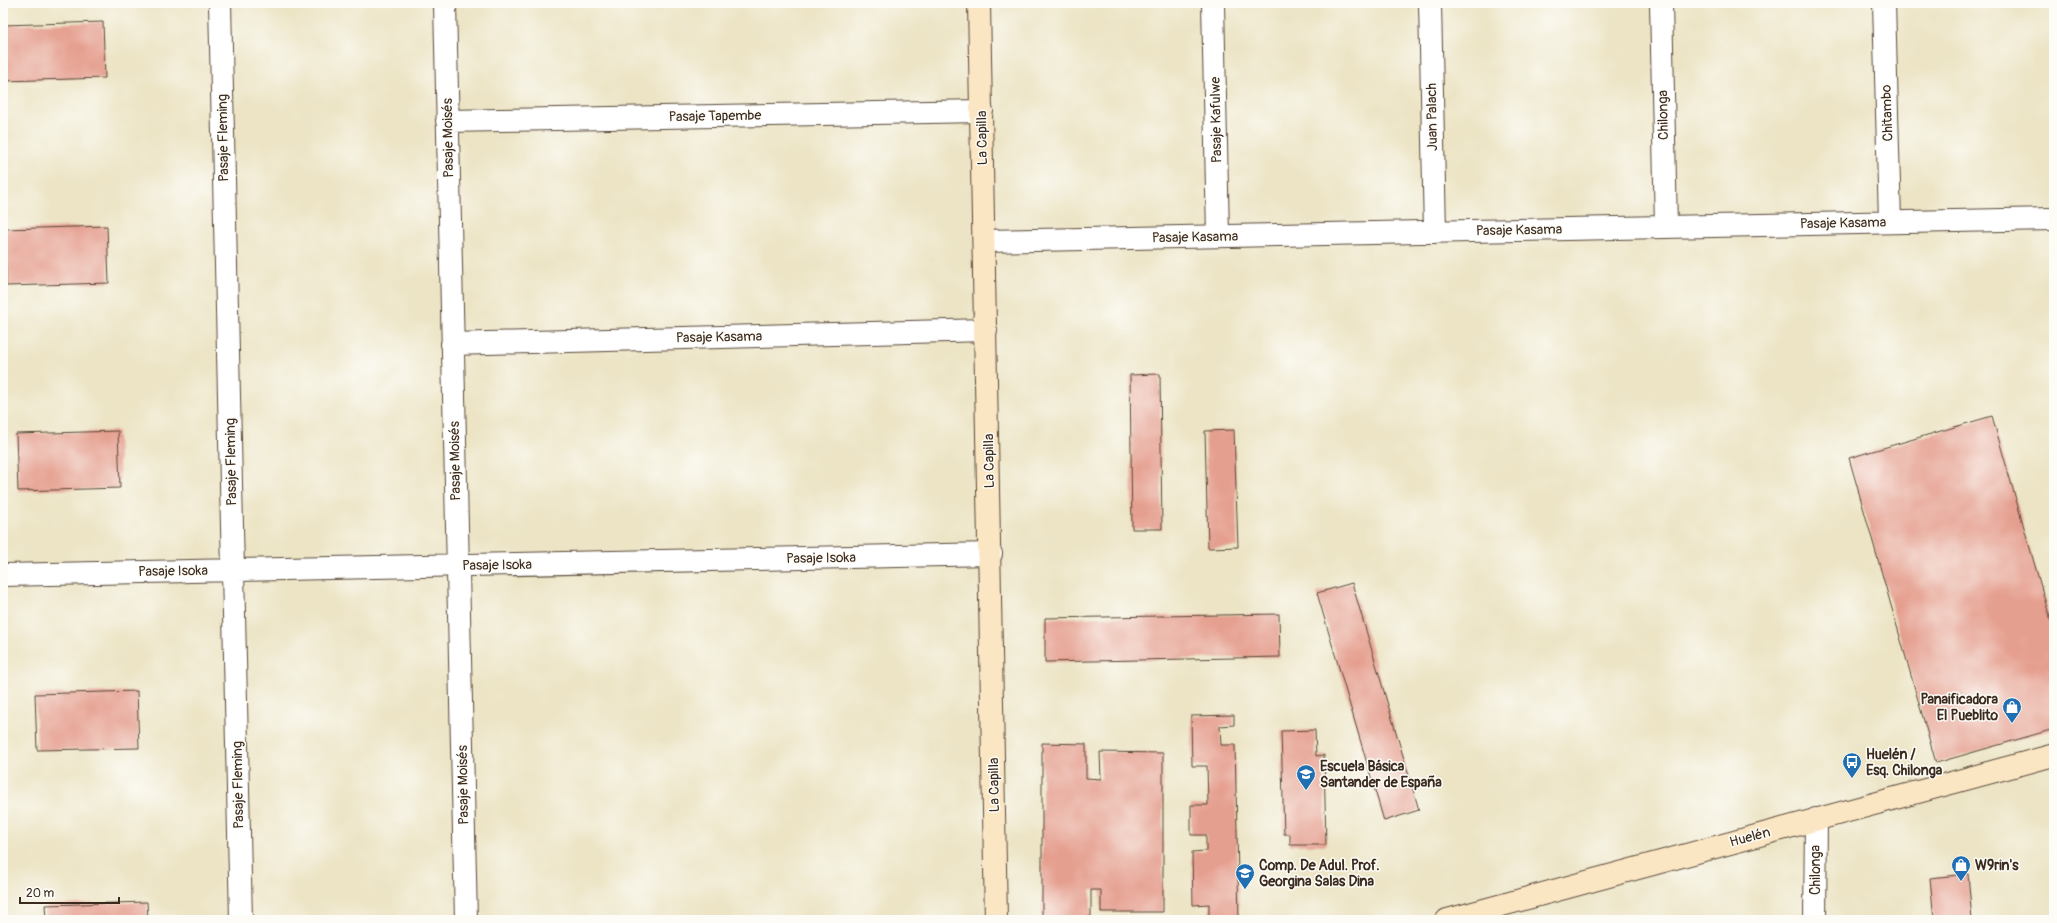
<svg xmlns="http://www.w3.org/2000/svg" width="2057" height="923" viewBox="0 0 2057 923" font-family="Pangolin,sans-serif">
<rect width="100%" height="100%" fill="#fdfcf7"/>
<filter id="ink" filterUnits="userSpaceOnUse"><feTurbulence type="fractalNoise" baseFrequency=".025" numOctaves="2"/><feDisplacementMap in="SourceGraphic" scale="8" xChannelSelector="R" yChannelSelector="G"/><feConvolveMatrix kernelMatrix="1 2 1 2 8 2 1 2 1" color-interpolation-filters="sRGB"/></filter>
<filter id="wash" filterUnits="userSpaceOnUse"><feTurbulence type="fractalNoise" baseFrequency=".012" numOctaves="4" result="noise"/><feDisplacementMap in="SourceGraphic" scale="16" xChannelSelector="R" yChannelSelector="G"/><feGaussianBlur stdDeviation="0.9" result="paint"/><feColorMatrix in="noise" values="0 0 0 0 0 0 0 0 0 0 0 0 0 0 0 0 0 1.4 0 .05"/><feComposite in="paint" operator="in"/></filter>
<g filter="url(#wash)">
<rect width="100%" height="100%" fill="#ece4c5"/>
<g id="blocks">
<path fill="#e59f8f" d="M103 22 105 78 3 81V25Z
M107 226 109 283 6 286 5 229Z
M1160 374 1162 529H1132L1130 375Z
M1992 416 2054 632V729L1936 763 1849 458Z
M1234 430 1238 547 1208 548 1205 431Z
M118 431 120 488 18 491 16 434Z
M1352 583 1419 810 1384 821 1317 593Z
M1279 614 1280 657 1045 662V618Z
M137 691 139 748 37 750 35 694Z
M1234 715V725L1220 726 1221 745H1235L1239 920H1209V904L1193 905 1192 852 1206 851V835H1191V805H1208L1207 766H1192L1191 716Z
M1315 730 1316 756 1324 755 1326 845H1290V834H1284L1281 731Z
M1042 743 1086 744V778L1101 779 1100 752 1163 753V912H1101V890H1091V917H1042Z
M1968 874 1972 920H1934L1930 878Z
M147 902 148 920H46L45 905Z"/>
</g>
</g>
<g filter="url(#ink)">
<use href="#blocks" fill-opacity="0" stroke="#564637" stroke-width="1"/>
<g fill="none" stroke-linecap="round" stroke-linejoin="round">
<defs>
<path id="street" d="M220 3 241 920
M445 3 466 920
M1213 3 1218 236
M1430 3 1435 232
M1661 3 1666 227
M1884 3 1890 222
M447 121 982 111
M984 241 2054 219
M452 344 986 330
M3 575 991 554
M1815 920 1816 819"/>
<path id="secondary" d="M979 3 996 920
M1447 920 2054 755"/>
</defs>
<use href="#street" stroke="#564637" stroke-width="24"/>
<use href="#secondary" stroke="#564637" stroke-width="24"/>
<use href="#street" stroke="#fff" stroke-width="22"/>
<use href="#secondary" stroke="#fbe6c4" stroke-width="22"/>
</g>
</g>
<defs>
<symbol id="shop-pin" viewBox="-11 -11 22 30"><path d="M0 17L-7.5 6A9.5 9.5 0 1 1 7.5 6Z" fill="#1f6fb2" stroke="#fdfcf7"/><path d="M-5-2.5h2.3a2.7 3.5 0 0 1 5.4 0H5L5.5 6h-11ZM-1.5-2.5h3a1.5 2.3 0 0 0-3 0Z" fill="#fff"/></symbol>
<symbol id="bus-pin" viewBox="-11 -11 22 30"><path d="M0 17L-7.5 6A9.5 9.5 0 1 1 7.5 6Z" fill="#1f6fb2" stroke="#fdfcf7"/><path d="M-5-6H5V4H4V6H2V4H-2V6H-4V4H-5ZM-3.5-4V0h7V-4ZM-3.5 1.2v1.5H-2V1.2ZM2 1.2v1.5H3.5V1.2Z" fill="#fff"/></symbol>
<symbol id="school-pin" viewBox="-11 -11 22 30"><path d="M0 17L-7.5 6A9.5 9.5 0 1 1 7.5 6Z" fill="#1f6fb2" stroke="#fdfcf7"/><path d="M0-5L7-2L0 1L-7-2ZM-4 1L0 2.5L4 1V4Q0 6-4 4Z" fill="#fff"/></symbol>
</defs>
<g fill-rule="evenodd">
<use href="#shop-pin" x="2001" y="696" width="22" height="30"/>
<use href="#bus-pin" x="1841" y="751" width="22" height="30"/>
<use href="#school-pin" x="1295" y="763" width="22" height="30"/>
<use href="#shop-pin" x="1950" y="854" width="22" height="30"/>
<use href="#school-pin" x="1234" y="862" width="22" height="30"/>
</g>
<g text-anchor="middle" dominant-baseline="central" stroke-width="3" stroke-linejoin="round" paint-order="stroke">
<g font-size="14" fill="#3b2a1e" stroke="#fdfcf7">
<text transform="translate(1887 113) rotate(-92)">Chitambo</text>
<text transform="translate(1663 115) rotate(-91)">Chilonga</text>
<text transform="translate(715 116) rotate(-1)">Pasaje Tapembe</text>
<text transform="translate(1432 117) rotate(-91)">Juan Palach</text>
<text transform="translate(1216 120) rotate(-91)">Pasaje Kafulwe</text>
<text transform="translate(223 138) rotate(-91)">Pasaje Fleming</text>
<text transform="translate(448 138) rotate(-91)">Pasaje Moisés</text>
<text transform="translate(982 138) rotate(-91)">La Capilla</text>
<text transform="translate(1843 223) rotate(-1)">Pasaje Kasama</text>
<text transform="translate(1519 230) rotate(-1)">Pasaje Kasama</text>
<text transform="translate(1195 237) rotate(-1)">Pasaje Kasama</text>
<text transform="translate(719 337) rotate(-1)">Pasaje Kasama</text>
<text transform="translate(455 461) rotate(-91)">Pasaje Moisés</text>
<text transform="translate(989 461) rotate(-91)">La Capilla</text>
<text transform="translate(231 462) rotate(-91)">Pasaje Fleming</text>
<text transform="translate(821 558) rotate(-1)">Pasaje Isoka</text>
<text transform="translate(497 565) rotate(-1)">Pasaje Isoka</text>
<text transform="translate(173 571) rotate(-1)">Pasaje Isoka</text>
<text transform="translate(238 785) rotate(-91)">Pasaje Fleming</text>
<text transform="translate(463 785) rotate(-91)">Pasaje Moisés</text>
<text transform="translate(994 785) rotate(-91)">La Capilla</text>
<text transform="translate(1750 837) rotate(-15)">Huelén</text>
<text transform="translate(1815 870) rotate(-90)">Chilonga</text>
</g>
<g font-size="14" font-weight="bold" fill="#3b2a1e" stroke="#fdfcf7" text-anchor="start">
<text x="1998" y="699" text-anchor="end">Panaificadora<tspan x="1998" dy="16">El Pueblito</tspan></text>
<text x="1866" y="754">Huelén /<tspan x="1866" dy="16">Esq. Chilonga</tspan></text>
<text x="1320" y="766">Escuela Básica<tspan x="1320" dy="16">Santander de España</tspan></text>
<text x="1259" y="865">Comp. De Adul. Prof.<tspan x="1259" dy="16">Georgina Salas Dina</tspan></text>
<text x="1975" y="865">W9rin's</text>
</g>
</g>
<rect width="2057" height="923" fill="none" stroke="#fdfcf7" stroke-width="16"/>
<path d="M20 897v6h99v-6" fill="none" stroke="#3b2a1e" stroke-width="2"/>
<text x="26" y="897" font-size="12" fill="#3b2a1e" stroke="#fdfcf7" stroke-width="3" paint-order="stroke">20 m</text>
</svg>
